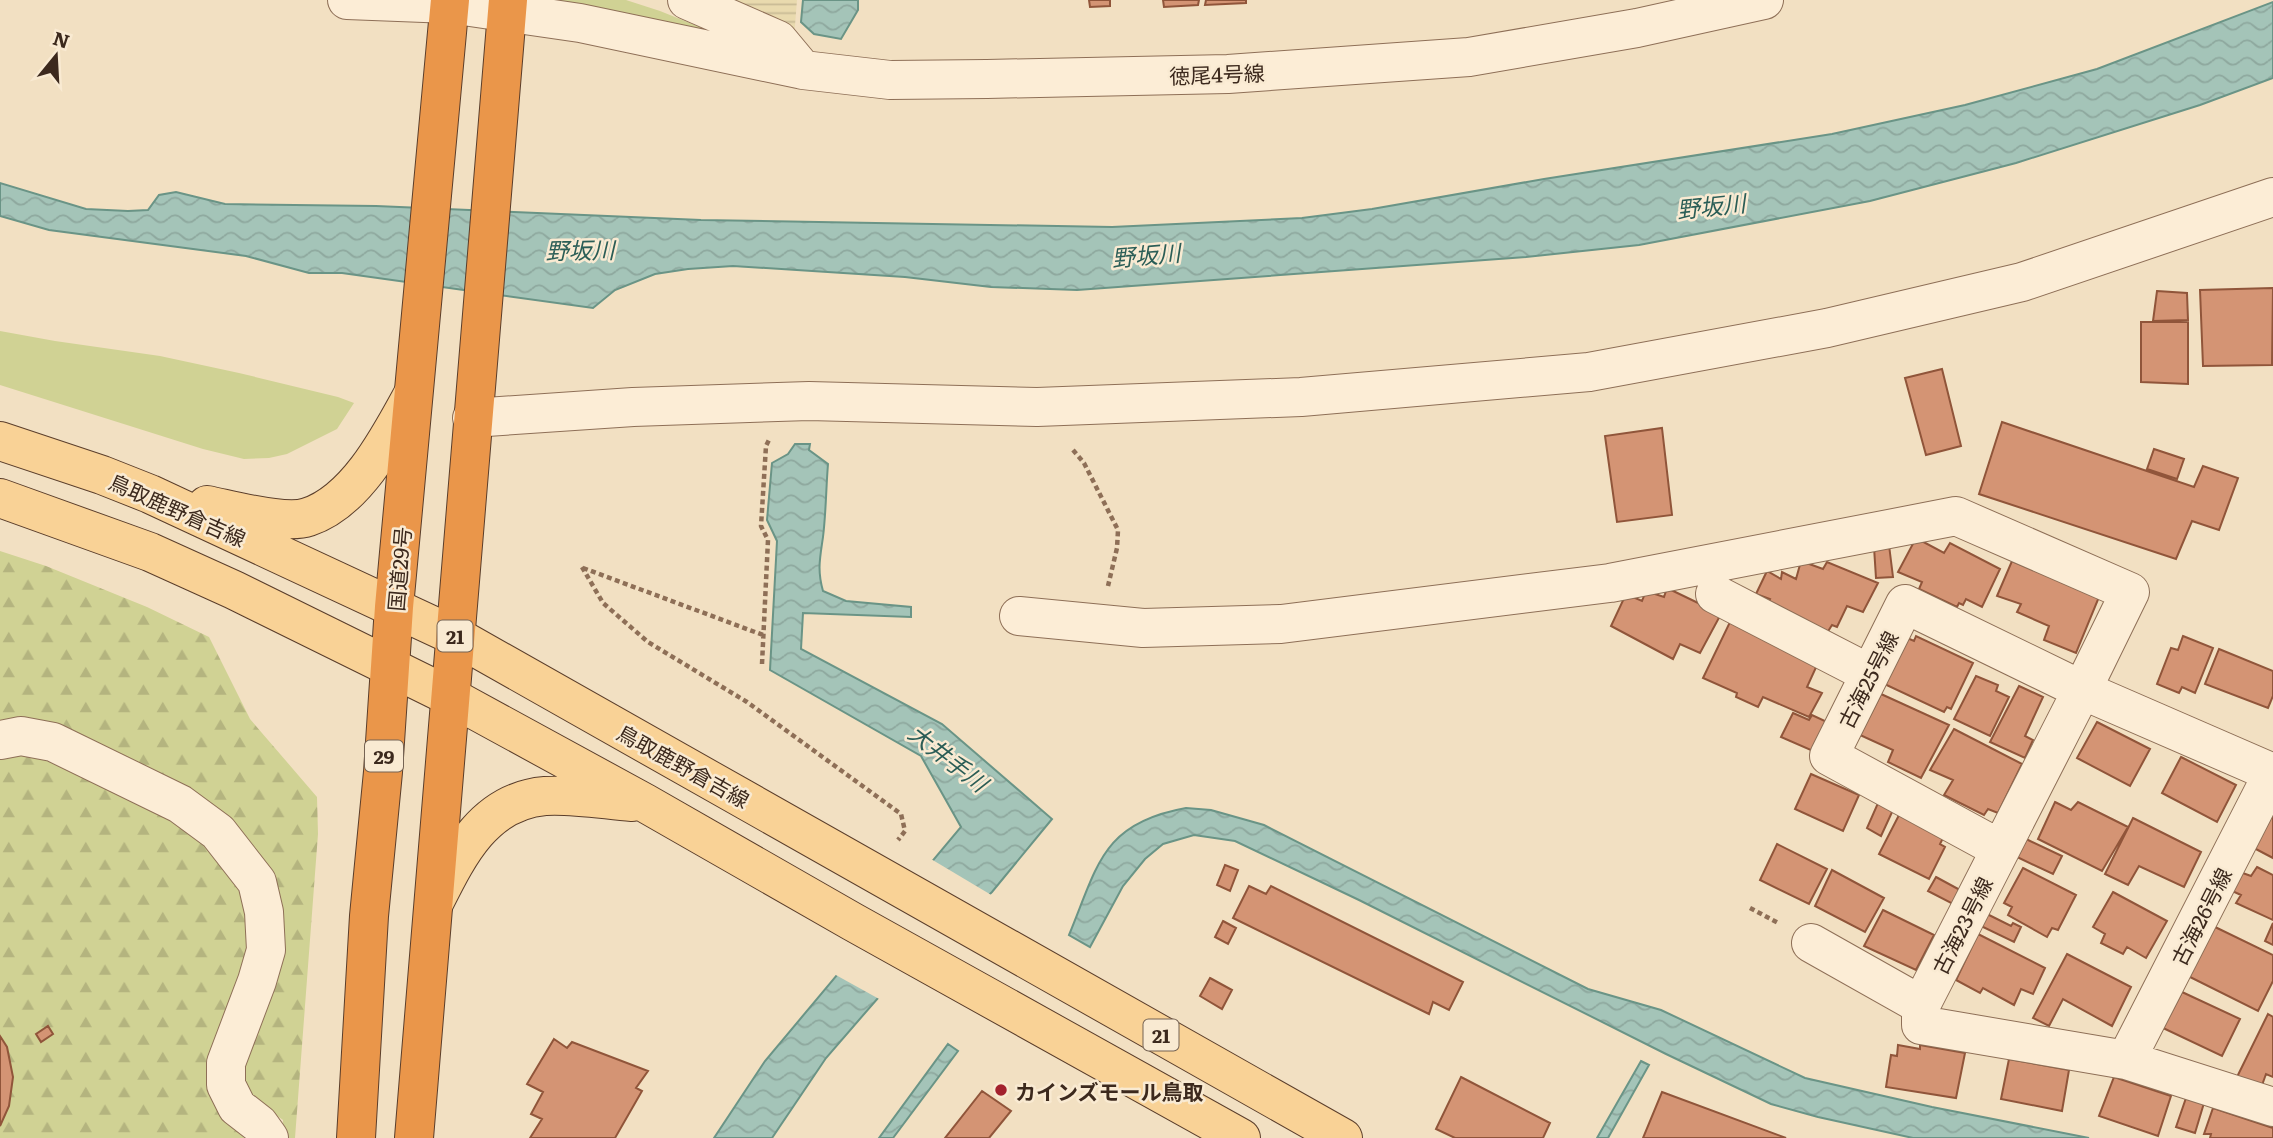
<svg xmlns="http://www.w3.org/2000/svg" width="2273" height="1138" viewBox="0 0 2273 1138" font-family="Literata,'Noto Sans JP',serif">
<defs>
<pattern id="farmland-rules" width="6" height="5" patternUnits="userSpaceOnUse" patternTransform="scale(1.75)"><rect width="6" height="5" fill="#e9daae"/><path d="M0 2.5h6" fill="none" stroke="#c9bb95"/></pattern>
<pattern id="forest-firs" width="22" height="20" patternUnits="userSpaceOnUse" patternTransform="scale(1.75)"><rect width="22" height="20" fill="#d0d294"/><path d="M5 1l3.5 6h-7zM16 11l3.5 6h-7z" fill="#b4b47f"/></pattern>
<pattern id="water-waves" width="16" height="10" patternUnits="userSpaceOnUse" patternTransform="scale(1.75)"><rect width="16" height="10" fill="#a4c4b8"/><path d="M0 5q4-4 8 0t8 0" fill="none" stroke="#8ea89e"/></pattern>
</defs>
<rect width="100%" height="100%" fill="#f2e0c2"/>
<path fill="url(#farmland-rules)" d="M712 0H797L794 38Z"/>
<path fill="#d0d294" d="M561 0H626L660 11 762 52 560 8Z
M0 331 55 341 160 356 239 373 338 397 354 403 337 429 287 454 269 458 244 459 203 449 0 385Z"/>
<path fill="url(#forest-firs)" d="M0 551 46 566 147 607 209 637 250 719 317 797 318 834 295 1138H282L283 1120 243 1092 260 855 21 718 0 720Z
M20 747 181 825 204 841 231 871 242 896 252 937 218 1102 244 1138H0V757Z"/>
<path fill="url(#water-waves)" stroke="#6a9486" stroke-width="2" d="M803 0H858V10L841 39 814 34 801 22Z
M2273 2V78L2200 105 2016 163 1870 201 1639 245 1526 257 1077 290 991 287 905 277 733 266 688 269 655 274 615 290 593 308 342 273H309L246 256 49 230 0 216V183L86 209 128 211 148 210 159 195 176 192 225 204 376 206 701 220 1112 227 1302 218 1372 209 1544 179 1832 134 1965 105 2097 69Z
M795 444H810L809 450 828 464C826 488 826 513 823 537 820 558 817 570 823 591L846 601 911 607V617L803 613 801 649 942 724 1052 819 992 892 878 998 826 1058 772 1138H714L765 1061 961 827 921 756 770 670 777 541 767 520 772 463 788 454Z
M1186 808 1211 810 1264 825 1588 989 1661 1010 1805 1078 1932 1107 2089 1138H1913L1818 1117 1771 1104 1666 1054 1359 900 1235 841 1194 835 1163 844 1145 859 1123 886 1090 947 1069 935C1098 865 1102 823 1186 808Z
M948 1044 958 1051 893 1138H879Z
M1641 1061 1649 1065 1608 1138H1597Z"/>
<path fill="#f2e0c2" d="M931 859 993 896 881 1000 834 974Z"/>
<path fill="#d49474" stroke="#90553a" stroke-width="2" d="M1089 0H1110V6L1090 7Z
M1163 0H1199L1198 5 1164 7Z
M1206 0H1246V3L1205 5Z
M2273 288 2272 365 2203 366 2200 290Z
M2157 291 2187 293 2188 320 2153 321Z
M2141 322H2188V384L2141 382Z
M1942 369 1961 446 1926 455 1905 378Z
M2002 422 2194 487 2203 466 2238 478 2219 530 2192 521 2176 559 1979 494Z
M1662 428 1672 515 1617 522 1605 436Z
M2154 449 2184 459 2177 479 2147 469Z
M1916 538 1944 553 1950 543 2000 569 1982 607 1966 599 1963 605 1959 603 1957 607 1919 589 1922 582 1898 572Z
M1889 545 1893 577 1876 578 1874 547Z
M1801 561 1823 569 1827 562 1878 583 1863 612 1847 606 1837 627 1832 625 1827 633 1767 605 1770 599 1756 594 1767 571 1781 579 1782 572 1796 579Z
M2012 561 2099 597 2076 653 2044 640 2049 626 2017 612 2021 604 1997 596Z
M1667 588 1721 614 1700 653 1680 644 1673 659 1611 626 1626 594 1642 601 1646 591 1664 597Z
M1730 622 1818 663 1807 687 1822 693 1809 717 1763 697 1758 707 1736 697 1737 693 1703 678Z
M1900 635 1914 641 1916 636 1973 663 1951 709 1947 707 1944 712 1878 681Z
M2183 636 2213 648 2195 693 2182 687 2179 693 2157 684 2171 648 2178 650Z
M2219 649 2273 671V696L2268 708 2205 684Z
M1976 676 1998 685 1996 691 2009 697 1990 736 1954 719Z
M2019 686 2043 697 2025 736 2033 740 2025 758 1990 742Z
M1881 694 1949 725 1921 778 1888 762 1893 750 1860 735Z
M1793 713 1809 720 1812 715 1827 722 1813 751 1781 737Z
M2097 722 2150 749 2130 786 2077 758Z
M1954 729 2022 764 1998 813 1988 809 1984 815 1944 795 1953 780 1930 770Z
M2181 757 2236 785 2217 822 2162 793Z
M1811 774 1859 795 1843 831 1795 809Z
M2055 802 2071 810 2078 802 2128 827 2102 871 2038 839Z
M1878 803 1893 810 1881 836 1867 828Z
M2273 809V858L2252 847Z
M1899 815 1944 836 1940 844 1945 847 1929 879 1879 854Z
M2133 818 2201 852 2184 887 2139 866 2128 885 2105 874Z
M2026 839 2062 856 2053 874 2017 857Z
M1777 844 1827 869 1809 904 1760 880Z
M1225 865 1238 870 1230 891 1217 885Z
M2257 867 2273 875V920L2236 903 2241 895 2230 890 2240 872 2251 876Z
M2023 868 2076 895 2058 930 2052 928 2047 937 2008 915 2012 907 2004 903Z
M1832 870 1884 898 1865 932 1815 906Z
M1936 877 1960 890 1953 904 1928 891Z
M1249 886 1266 894 1271 886 1463 982 1449 1010 1433 1002 1429 1014 1233 918Z
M2113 892 2167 921 2146 958 2127 947 2123 954 2101 943 2105 934 2093 927Z
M1883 910 1934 935 1916 970 1864 946Z
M1987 914 2011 926 2013 923 2021 927 2014 942 1981 926Z
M1223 921 1236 928 1228 944 1215 937Z
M2273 923V945L2265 941Z
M2213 926 2273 955V981L2258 1011 2186 975Z
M1978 934 2045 968 2033 994 2021 989 2014 1005 1983 988 1980 993 1956 980Z
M2067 954 2131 987 2112 1026 2063 999 2049 1026 2033 1018Z
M1210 978 1232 990 1222 1009 1200 996Z
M2182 992 2240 1019 2222 1056 2163 1028Z
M2268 1014 2273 1017V1077L2266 1074 2261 1088 2236 1079Z
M48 1026 53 1034 41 1042 36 1034Z
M0 1036 7 1047 13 1077 9 1106 0 1126Z
M554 1039 567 1048 572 1042 648 1071 636 1088 642 1091 615 1138H530L542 1119 531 1114 543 1092 527 1084Z
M1898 1045 1920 1049V1045L1965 1053 1956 1098 1886 1087 1891 1055 1897 1056Z
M2009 1059 2069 1070 2062 1111 2001 1099Z
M1461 1077 1550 1123 1543 1138H1455L1436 1129Z
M2114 1077 2171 1096 2158 1136 2099 1116Z
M982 1091 1011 1111 989 1138H945Z
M1662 1092 1786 1138H1643Z
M2186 1098 2204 1103 2195 1133 2176 1127Z
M2213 1108 2273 1128V1138H2210L2211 1134H2204Z"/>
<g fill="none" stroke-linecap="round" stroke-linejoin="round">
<defs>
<path id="minor" d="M347 0 450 4 580 23 803 70
M687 0 778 40 803 70 890 80 987 79 1228 74 1469 57 1637 28 1764 0
M472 418 633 407 809 401 1037 407 1301 397 1589 372 1827 328 2022 282 2273 197
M1715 594 1870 674
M1019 616 1143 628 1281 624 1610 583 1956 516 2130 592 2082 690 1905 604 1829 756 2000 849
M0 740 21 736 53 742 180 804 218 832 257 882 264 912 266 950 257 981 226 1063V1085L237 1107 259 1124 269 1138
M2273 773 2082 690 1921 1005V1025L2126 1060 2273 1107
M1811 943 1921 1005
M2126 1060 2273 773"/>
<path id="major" d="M0 441 102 475 150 494 457 637 1343 1138
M0 498 150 552 234 590 449 696 645 803 853 922 1241 1138
M207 505C232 510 285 525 308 517 357 501 390 436 413 394
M434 903C458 855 484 801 545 796 571 794 606 800 632 802"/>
<path id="highway" d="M356 1138 369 916 383 772 394 607 450 0
M414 1138 508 0"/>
</defs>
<use href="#minor" stroke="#8e6f57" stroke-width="40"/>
<use href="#major" stroke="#5b3e2b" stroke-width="40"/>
<use href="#highway" stroke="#5b3e2b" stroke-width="40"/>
<path stroke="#8e6f57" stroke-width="4.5" stroke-dasharray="5 3.5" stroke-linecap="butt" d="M1073 450 1084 463 1118 530 1117 548 1108 586
M582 567 603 603 648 642 747 702 901 814 905 831 898 840
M583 568 763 635
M762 664 768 540 761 526 766 446 769 440
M1750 908 1780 924"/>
<use href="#minor" stroke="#fcedd6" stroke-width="38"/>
<use href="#major" stroke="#f9d296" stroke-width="38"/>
<use href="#highway" stroke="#ea964a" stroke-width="38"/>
</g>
<circle fill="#a3212d" stroke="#f9ead2" stroke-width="2.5" cx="1001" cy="1090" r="7"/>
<g text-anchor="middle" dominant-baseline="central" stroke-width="5" stroke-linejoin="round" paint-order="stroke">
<g fill="#f9ead2" stroke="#756353" stroke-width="2">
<rect x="437.5" y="620.5" width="35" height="31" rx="5"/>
<rect x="365" y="740.5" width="38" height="31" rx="5"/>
<rect x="1143.5" y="1019.5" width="35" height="31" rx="5"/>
</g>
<g font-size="19" font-weight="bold" fill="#3c291d">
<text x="455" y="636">21</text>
<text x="384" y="756">29</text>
<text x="1161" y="1035">21</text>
</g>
<g font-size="21" fill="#3c291d" stroke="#f9ead2">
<text transform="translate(1217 73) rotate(-2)">徳尾4号線</text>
<text transform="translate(178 509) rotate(24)">鳥取鹿野倉吉線</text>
<text transform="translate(398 569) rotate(-85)">国道29号</text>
<text transform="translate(1867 679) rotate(-63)">古海25号線</text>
<text transform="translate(684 765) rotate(29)">鳥取鹿野倉吉線</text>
<text transform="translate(2200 916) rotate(-63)">古海26号線</text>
<text transform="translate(1961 925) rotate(-63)">古海23号線</text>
</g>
<g font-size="21" font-weight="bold" fill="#3c291d" stroke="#f9ead2" text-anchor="start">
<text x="1015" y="1090">カインズモール鳥取</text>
</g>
<g font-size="23" font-style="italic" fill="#2a5d56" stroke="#f9ead2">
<text transform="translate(1711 205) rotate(-6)">野坂川</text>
<text transform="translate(580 249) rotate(-1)">野坂川</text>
<text transform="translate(1146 254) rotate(-5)">野坂川</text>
<text transform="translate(949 757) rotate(38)">大井手川</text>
</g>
</g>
<g transform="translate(56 56) rotate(18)" stroke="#f9ead2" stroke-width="5" paint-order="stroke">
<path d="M0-5L12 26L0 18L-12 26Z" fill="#3c291d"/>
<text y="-10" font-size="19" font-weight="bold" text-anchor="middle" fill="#3c291d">N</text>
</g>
</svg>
